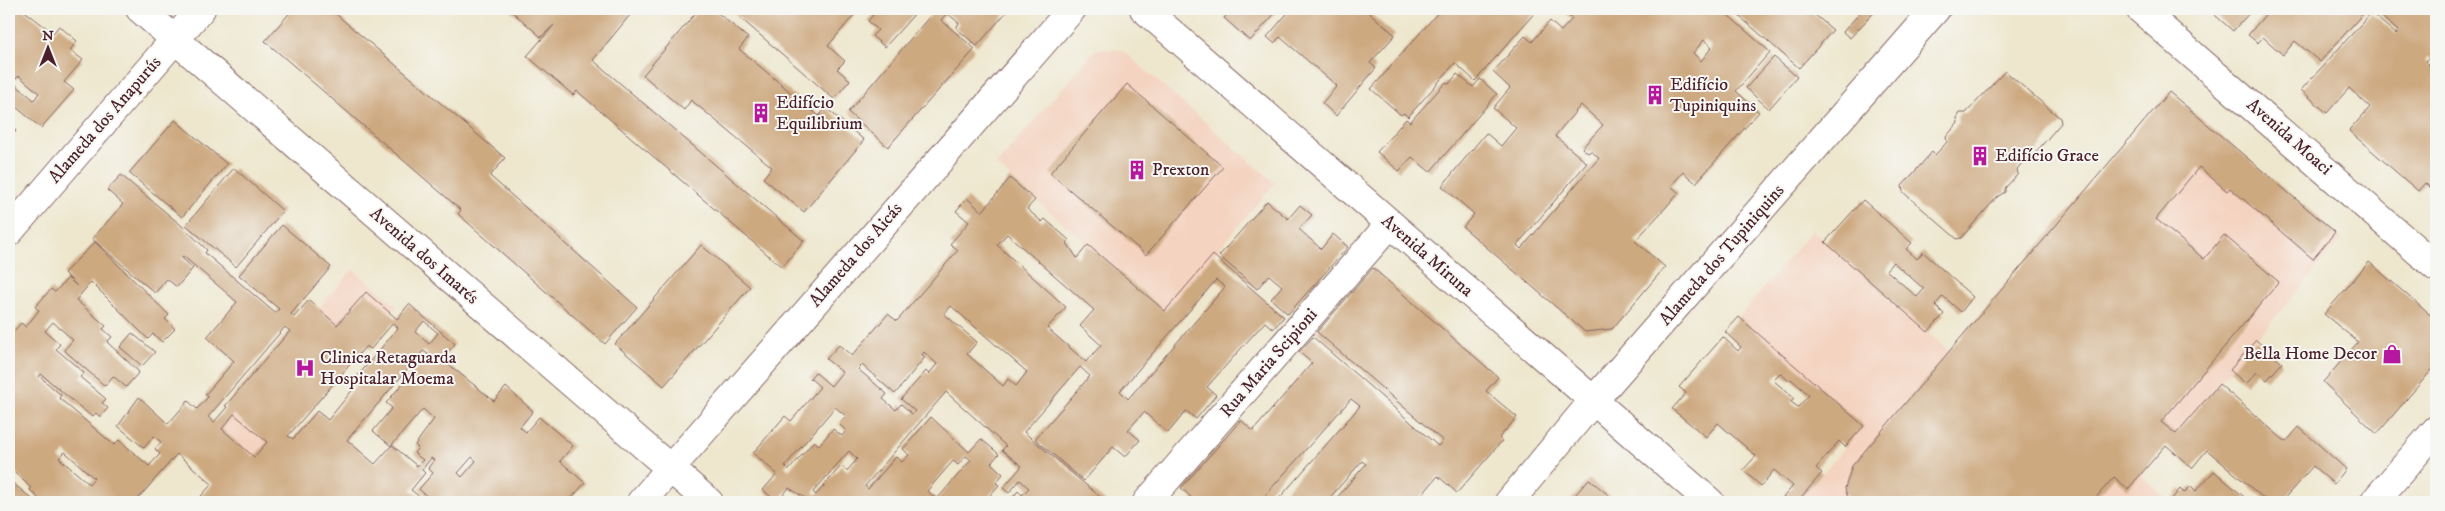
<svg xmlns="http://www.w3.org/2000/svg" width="2445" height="511" viewBox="0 0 2445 511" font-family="'IM FELL DW Pica',serif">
<rect width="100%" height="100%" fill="#f6f6f2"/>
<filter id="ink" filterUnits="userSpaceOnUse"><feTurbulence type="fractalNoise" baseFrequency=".02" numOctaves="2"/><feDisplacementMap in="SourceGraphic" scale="10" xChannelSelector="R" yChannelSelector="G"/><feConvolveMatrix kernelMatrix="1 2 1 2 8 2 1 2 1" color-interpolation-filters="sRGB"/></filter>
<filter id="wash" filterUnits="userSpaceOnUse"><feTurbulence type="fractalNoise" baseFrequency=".0096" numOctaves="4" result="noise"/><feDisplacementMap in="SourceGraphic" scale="20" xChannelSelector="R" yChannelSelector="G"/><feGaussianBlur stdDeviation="1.12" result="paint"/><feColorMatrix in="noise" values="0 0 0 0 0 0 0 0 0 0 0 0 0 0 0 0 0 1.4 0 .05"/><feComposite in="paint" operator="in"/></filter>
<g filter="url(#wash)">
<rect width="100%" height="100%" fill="#eee7ce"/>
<path fill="#f4d3c0" d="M1096 49 1122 50 1275 183 1165 311 996 165Z
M2169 92 2342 239 2140 475 2171 502H1797L1864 426 1739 317 1812 230 1949 351Z
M353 269 397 306 258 467 214 429Z"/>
<g id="blocks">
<path fill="#cda980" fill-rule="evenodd" d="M9 9H22L53 33 59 26 77 41 70 50 83 60 64 82 74 90 41 128 9 101V79L34 100 39 93 19 76 16 79 11 75 9 78Z
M293 9H330L505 158 490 176 637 307 605 344 458 214 461 210 265 41Z
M509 9H623L630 15 593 60 804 241 782 267 577 91 573 95 527 56 554 25 541 37Z
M699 9H713L748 38 739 49 819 116 826 108 864 140 804 212 763 178 772 167 691 100 684 110 643 75Z
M730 9H859L828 46 845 61 837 69 850 80 834 99Z
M878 9H919L885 47 872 36 878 30 868 21Z
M936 9H1009L977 46 956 28 959 23 947 13 941 20 975 49 888 147 848 112Z
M1226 9H1279L1250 41 1224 18 1230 12Z
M1291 9H1365L1395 35 1370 63 1376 68 1336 116 1322 103 1337 86 1280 37 1274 43 1267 37Z
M1441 9H1538L1475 81 1455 63 1408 117 1404 113 1401 115 1371 89Z
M1560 9H1721L1770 52 1736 91 1759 112 1696 183 1683 172 1671 186 1679 193 1635 241 1665 267 1612 329 1585 332 1463 227 1474 214 1442 186 1486 133 1501 146 1516 128 1493 108 1510 88 1493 72 1525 36 1532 42 1550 21 1561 31 1572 19ZM1704 40 1712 47 1701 61 1693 53ZM1581 105 1603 125 1582 148 1588 153 1591 151 1599 158 1521 249 1517 245 1587 163 1555 136Z
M1731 9H1808L1833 30 1799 68Z
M1863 9H1877L1850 38 1843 32Z
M2208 9H2253L2233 31Z
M2258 9H2367L2320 62 2295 41 2283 55 2263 37 2258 43 2248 35 2265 15Z
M2373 9H2429L2432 11 2436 9V63L2429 57 2425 61 2436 72V194L2425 183 2418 191 2349 131 2370 107 2349 88 2327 113 2301 90 2371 13 2396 34 2398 31Z
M1774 57 1797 77 1769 109 1746 88Z
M2005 71 2060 118 2061 123 2030 159 2027 157 2017 169 2018 174 2005 188V192L1997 197 1961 238 1957 239 1903 192 1902 186 1932 152 1935 155 1947 142 1946 137 1958 123 1957 118 1960 113H1966Z
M1457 74 1473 87 1480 79 1497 94 1430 172 1412 157 1399 171 1377 152 1406 119 1410 122 1446 82 1449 84Z
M1127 84 1223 167 1146 255 1050 173Z
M2169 92 2335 232 2313 259 2230 188 2227 191 2199 167 2156 219 2204 259 2224 235 2279 282 2161 422 2176 434 2219 384 2286 442 2299 427 2346 469 2334 484 2313 466 2281 502H2268L2207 450 2192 468 2166 445 2128 489 2114 477 2092 502H1849L1845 488 1852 466Z
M175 120 227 164 182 217 129 173Z
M9 125 16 131 9 139Z
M234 168 283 211 236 267 186 225Z
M121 175 181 225 207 250 205 253 275 313 279 309 239 275 282 225 331 267 291 314 294 317 309 300 337 325 366 292 397 319 409 304 455 344 442 359 494 401 506 387 533 411 520 427 526 432 539 417 573 446 560 461 585 483 568 502H433L419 489 433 473 428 468 434 460 431 458 422 470 425 473 411 490 426 502H399L397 500 395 502H209L201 496 212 484 177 454 135 502H42L30 490 31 488 9 466V352L12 349 9 346V337L21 323 26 327 39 310 35 307 51 289 55 292 68 278 77 286 64 273 95 242 169 315 165 319 175 329 162 342 153 334 148 339 91 282 76 300 106 326 103 329 112 337 107 342 139 372 126 387 113 376 105 386 64 350 73 340 53 322 45 331 60 344 56 349 84 373 80 377 106 399 102 403 108 408 100 417 96 413 92 417 41 374 39 376 61 395 59 398 114 445 119 440 149 466 160 454 155 449 161 442 154 436 144 448 118 426 139 397 168 424 188 401 197 409 208 397 205 395 234 361 207 337 237 302 222 289 183 256 182 258 193 268 177 287 167 279 155 293 92 239 123 204 107 190ZM424 321 438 333 429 344 415 332ZM393 323 398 328 355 379 359 382 328 420 317 411 293 439 288 436 366 346 371 349ZM285 327 290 331 225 406 227 407 214 422 208 417ZM423 351 428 354 386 403 392 408 373 431 391 446 423 409 434 419 415 445 418 448 414 453 423 460 417 466 392 445 375 464 347 440ZM234 414 267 442 254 457 222 429ZM65 452 94 478 89 484 59 458ZM472 457 476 461 462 477 458 473Z
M1010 178 1035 200 1027 209 1042 222 1045 219 1069 240 1067 243 1077 258 1088 245 1165 311 1213 255 1284 317 1273 329 1265 322 1245 344 1207 387 1216 395 1196 419 1186 411 1168 433 1144 412 1128 430 1140 440 1125 457 1113 447 1084 481 1035 439 1090 376 1080 367 1024 432 1106 502H1009L1018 491 1022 495 1029 488 1020 480 1009 493 1003 488 1022 466 1002 450 1006 446 946 392 865 486 868 489 896 457 902 462 909 455 903 449 931 417 969 452 981 439 999 454 991 463 1003 474 996 483 999 485 984 502H804L807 499 789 488 777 502 763 490 777 474 753 453 785 416 791 421 820 387 810 378 815 372 831 386 842 372 826 359 839 345 852 356 888 314 897 321 958 250 950 244 969 222 956 211 967 198 982 212ZM1007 234 1094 310 1080 326 1101 345 1086 362 1047 328 1066 307 997 245ZM1216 280 1225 287 1128 399 1120 391ZM951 306 1027 372 1016 386 1008 379 1003 386 967 354 977 342 944 314ZM924 352 937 364 929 374 926 371 901 399 915 411 912 414 901 404 896 410 883 399 887 394 858 369 862 365 895 394 925 357 922 355ZM835 407 846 416 839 424 846 431 842 436 833 429 819 445 814 441 789 470 785 466ZM849 451 857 459 847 471 841 466 816 495 813 492ZM966 456 971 460 937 499 927 491 953 461 958 465Z
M1863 200 1912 243 1906 249 1917 259 1923 252 1973 297 1961 312 1943 296 1935 305 1944 314 1928 332 1825 242ZM1893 262 1924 289 1917 297 1886 270Z
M1267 201 1288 219 1300 205 1312 215 1299 229 1321 249 1333 234 1348 247 1288 314 1271 299 1282 286 1269 275 1257 289 1219 256Z
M701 245 750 287 664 386 615 344Z
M2369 262 2436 320V365L2377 434 2323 382 2358 342 2324 314Z
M1373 268 1498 377 1486 391 1517 417 1499 438 1502 441 1457 493 1438 476 1416 502H1333L1366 464 1362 461 1326 502H1276L1360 406 1351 399 1259 502H1190L1193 499 1181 488 1241 420 1253 431 1312 363 1299 352 1313 337 1438 446 1443 441 1317 332Z
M1739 317 1864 426 1845 447 1839 441 1816 468 1822 473 1797 502H1779L1793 486 1774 470 1761 486 1743 470 1756 456 1718 423 1706 437 1672 409 1686 393 1679 387 1723 337 1738 351 1741 347 1725 332ZM1780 373 1789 381 1791 379 1809 395 1798 407 1791 402 1794 398 1773 380Z
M132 333 155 352 142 366 120 347Z
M2256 340 2282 363 2267 380 2257 372 2246 384 2230 370Z
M2214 471 2250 502 2170 501 2180 489 2184 493 2191 486 2196 491Z
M1589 479 1617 502H1569Z
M9 480 36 502H9Z"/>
</g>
</g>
<g filter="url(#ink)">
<use href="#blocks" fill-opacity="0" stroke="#836564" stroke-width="1"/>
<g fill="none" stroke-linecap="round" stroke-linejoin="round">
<defs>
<path id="minor" d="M140 9 709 502
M1144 9 1710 502
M2140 9 2436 267
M9 232 201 9
M641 502 1072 9
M1147 502 1390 224
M1509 502 1593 401 1936 9
M2374 502 2436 430"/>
</defs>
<use href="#minor" stroke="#836564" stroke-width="30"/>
<use href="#minor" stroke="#fff" stroke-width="28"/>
</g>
</g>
<defs>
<symbol id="building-bare" viewBox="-9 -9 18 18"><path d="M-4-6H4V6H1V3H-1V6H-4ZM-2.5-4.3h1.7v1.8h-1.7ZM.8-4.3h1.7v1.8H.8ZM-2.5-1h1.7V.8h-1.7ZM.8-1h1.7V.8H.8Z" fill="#b5179e" stroke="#f6f6f2" stroke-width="2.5" paint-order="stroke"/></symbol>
<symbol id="shop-bare" viewBox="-9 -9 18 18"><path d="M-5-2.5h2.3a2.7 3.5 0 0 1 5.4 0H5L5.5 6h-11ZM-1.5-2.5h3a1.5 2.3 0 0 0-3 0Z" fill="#b5179e" stroke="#f6f6f2" stroke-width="2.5" paint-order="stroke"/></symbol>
<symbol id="hospital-bare" viewBox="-9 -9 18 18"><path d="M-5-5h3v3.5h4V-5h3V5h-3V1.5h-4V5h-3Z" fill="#b5179e" stroke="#f6f6f2" stroke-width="2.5" paint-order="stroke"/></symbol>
</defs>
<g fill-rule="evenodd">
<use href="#building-bare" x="1641" y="81" width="28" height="28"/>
<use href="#building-bare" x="747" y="99" width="28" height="28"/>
<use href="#building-bare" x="1966" y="142" width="28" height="28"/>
<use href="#building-bare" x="1123" y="156" width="28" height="28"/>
<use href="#shop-bare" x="2378" y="340" width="28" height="28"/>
<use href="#hospital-bare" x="291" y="354" width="28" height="28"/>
</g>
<g text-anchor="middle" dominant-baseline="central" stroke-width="4" stroke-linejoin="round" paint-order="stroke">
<g font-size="18" fill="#4a1f2b" stroke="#f6f6f2" text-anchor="start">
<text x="1670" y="85">Edifício<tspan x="1670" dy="21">Tupiniquins</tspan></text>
<text x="776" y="103">Edifício<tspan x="776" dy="21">Equilibrium</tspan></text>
<text x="1995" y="156">Edifício Grace</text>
<text x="1152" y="170">Prexton</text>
<text x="2377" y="354" text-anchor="end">Bella Home Decor</text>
<text x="320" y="358">Clinica Retaguarda<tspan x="320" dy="21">Hospitalar Moema</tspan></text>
</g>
<g font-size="18" fill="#4a1f2b" stroke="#f6f6f2">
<text transform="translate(105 120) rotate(-49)">Alameda dos Anapurús</text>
<text transform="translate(2289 137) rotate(41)">Avenida Moaci</text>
<text transform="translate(856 255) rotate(-49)">Alameda dos Aicás</text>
<text transform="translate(1722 255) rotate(-49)">Alameda dos Tupiniquins</text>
<text transform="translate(424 256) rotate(41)">Avenida dos Imarés</text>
<text transform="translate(1427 256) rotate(41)">Avenida Miruna</text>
<text transform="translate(1269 363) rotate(-49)">Rua Maria Scipioni</text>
</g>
</g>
<rect width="2445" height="511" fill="none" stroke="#f6f6f2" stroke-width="30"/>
<g transform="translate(48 48)" stroke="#f6f6f2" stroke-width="4" paint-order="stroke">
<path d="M0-4L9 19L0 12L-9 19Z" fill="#4a1f2b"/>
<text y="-8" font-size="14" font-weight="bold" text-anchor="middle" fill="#4a1f2b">N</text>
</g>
</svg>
